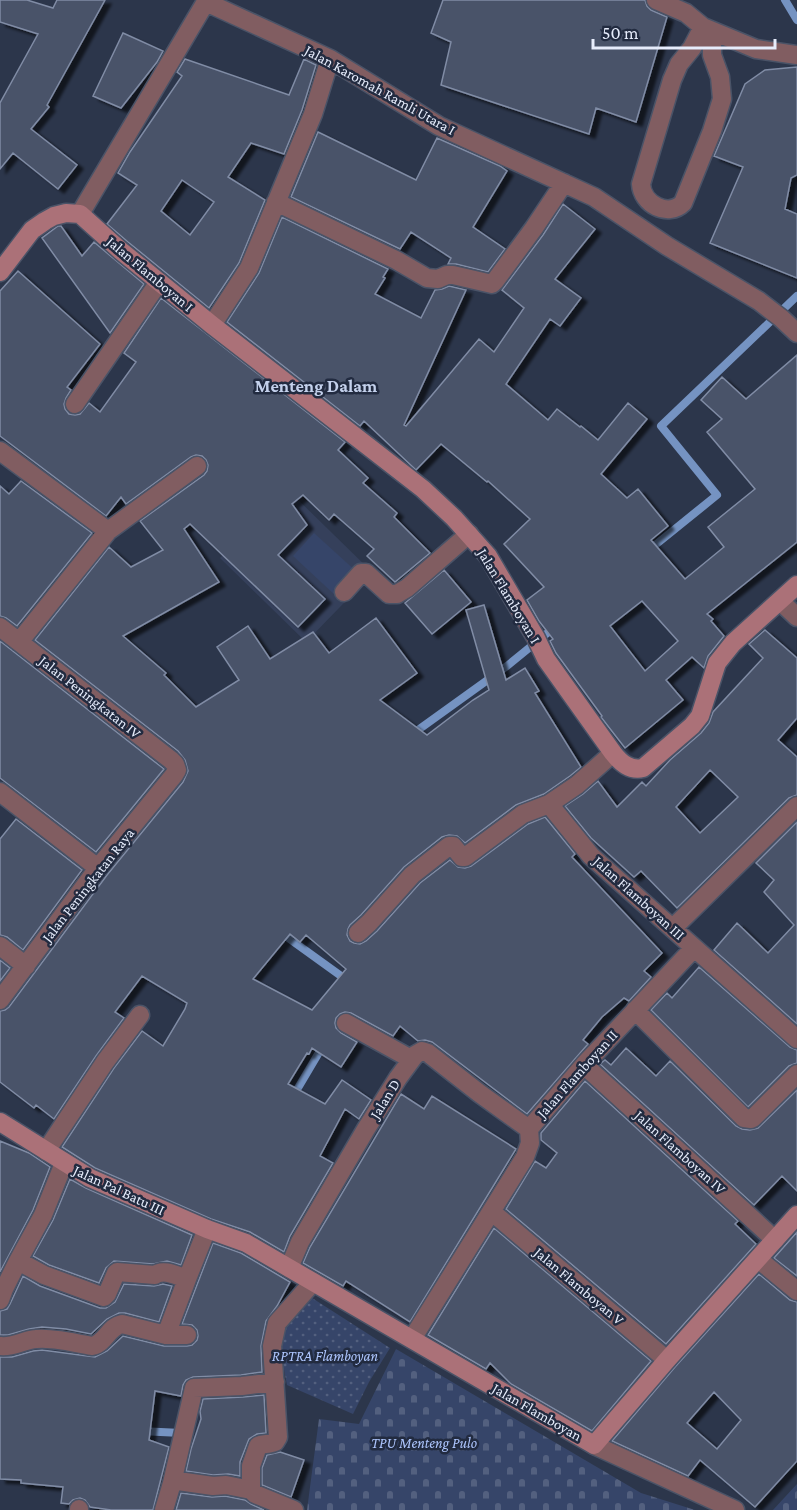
<svg xmlns="http://www.w3.org/2000/svg" width="797" height="1510" viewBox="0 0 797 1510" font-family="'Crimson Pro',serif">
<defs>
<pattern id="grass-dots" width="8" height="8" patternUnits="userSpaceOnUse" patternTransform="scale(1.5)"><rect width="8" height="8" fill="#364569"/><path d="M2 2h.1M6 6h.1" fill="none" stroke="#53607f" stroke-width="1.8" stroke-linecap="round"/></pattern>
<pattern id="cemetery-stones" width="16" height="16" patternUnits="userSpaceOnUse" patternTransform="scale(1.5)"><rect width="16" height="16" fill="#364569"/><path d="M2 7V4a2 2 0 0 1 4 0v3zM10 15v-3a2 2 0 0 1 4 0v3z" fill="#53607f"/></pattern>
<filter id="shadow"><feDropShadow dx="6" dy="4" stdDeviation="1.5" flood-color="#0009"/></filter>
</defs>
<rect width="100%" height="100%" fill="#2c364b"/>
<path fill="#35405b" d="M287 489 373 573 306 642 220 558Z"/>
<path fill="url(#grass-dots)" d="M309 1296 390 1348 369 1382 353 1414 287 1385 278 1337Z"/>
<path fill="url(#cemetery-stones)" d="M396 1349 641 1493 695 1510H307L319 1419 359 1424Z
M797 1484V1510H773Z"/>
<path fill="#364569" d="M314 533 358 573 336 596 293 556Z"/>
<g fill="none" stroke-linecap="round" stroke-linejoin="round">
<path stroke="#7593c2" stroke-width="8" d="M785 0 797 20
M649 550 717 495 661 426 797 296
M413 735 418 730 507 666 556 626
M280 932 348 981
M331 1031 346 1005
M292 1098 324 1044
M140 1431 181 1433"/>
</g>
<path fill="#485269" stroke="#808ca5" stroke-width="1.5" fill-rule="evenodd" filter="url(#shadow)" d="M0 0H27L53 8 57 0H105L47 105 49 107 31 129 77 165 58 189 13 153 0 169V103L38 34 0 22Z
M443 0H645L647 6 651 10 667 17 636 122 596 108 589 134 441 85 451 42 431 33Z
M123 33 163 51 157 62 121 108 93 96Z
M185 59 289 95 304 59 316 65 302 110 284 154 251 143 228 177 265 200 239 263 209 308 128 242 107 224 137 185 118 173 130 152 182 76 177 72ZM182 180 214 202 190 235 161 211Z
M797 67V175L791 178 785 209 797 214V278L710 243 743 167 714 156 745 84 765 70Z
M318 132 416 180 437 138 500 166 507 171 473 227 505 249 488 272 456 264H448L451 258 411 232 400 249 291 197Z
M563 204 595 229 555 279 581 298 560 326 550 319 506 384 548 420 557 409 580 427 581 426 598 440 628 403 647 419 601 474 627 498 638 489 668 526 651 540 685 579 724 547 708 527 755 489 707 432 722 419 701 400 722 377 746 399 797 355V542L707 614 713 619 711 621 724 636 708 656 704 668 692 657 666 680 683 700 625 748 611 730 601 717 602 716 556 653 550 641 553 639 539 621 527 600 544 587 504 544 530 519 488 481 487 482 441 444 416 470 364 421 360 426 227 322 259 273 282 217 388 269 383 277 385 278 375 294 421 318 435 290 442 289 449 286 466 290 404 425 406 426 479 339 494 352 524 308 502 290 543 235ZM642 601 678 641 645 671 610 626Z
M58 226H61L82 256 94 242 144 284 110 333 42 238Z
M18 271 100 344 67 387 71 390 66 398 64 404 65 409 69 414 75 415 80 414 89 403 100 412 136 362 124 353 161 298 345 442 338 450 368 478 363 483 397 513 394 517 430 553 395 582 367 556 374 549 334 514 329 520 303 495 292 504 307 525 278 555 325 599 298 627 190 524 184 529 219 582 123 636 166 673 164 675 196 707 239 680 217 647 248 626 270 659 313 632 329 653 376 618 417 673 380 700 427 735 473 700 489 690 466 610 484 605 506 680 525 668 539 691 535 693 581 767 570 776 544 794 516 805 465 843 457 836 449 835 442 837 404 867 361 915 350 925 348 929 347 935 350 941 354 943 360 944 366 941 377 931 420 883 450 860 458 867 465 868 471 866 528 824 545 817 575 854 572 857 662 953 644 971 651 977 629 1001 624 998 602 1017 583 1040 588 1044 527 1114 432 1042 425 1040 418 1041 400 1026 393 1036 351 1013 345 1012 340 1014 336 1018 335 1023 336 1028 341 1033 357 1042 341 1067 312 1048 309 1054 307 1053 288 1084 325 1104 342 1080 371 1100 359 1119 345 1109 320 1156 333 1163 290 1236 284 1252 250 1232 211 1219 95 1168 62 1147 114 1068 142 1031 163 1046 185 1009 187 1003 142 976 115 1012 124 1018 96 1056 54 1119 36 1105 34 1108 0 1082V1011L5 1010 9 1007 107 875 183 782 188 771 185 760 178 751 35 640 109 547 131 567 163 550 140 521 204 475 207 471 208 465 206 460 202 456 196 455 191 457 126 504 121 497 106 516 0 436V291ZM290 934 300 942 306 935 346 969 312 1010 253 979Z
M21 481 92 533 17 626 6 618 0 616V486L9 494Z
M444 570 471 602 432 634 405 603Z
M765 630 797 658V718L778 740 797 757V795L789 798 677 908 641 871 634 877 591 838 565 806 583 794 598 781 617 807 642 782 646 786 670 760 701 733 709 723 713 712 763 658 749 644ZM710 770 738 797 700 833 676 807Z
M0 641 164 769 96 852 0 778Z
M16 819 82 870 23 950 7 937 0 935V839Z
M797 822V1024L714 950 737 923 768 953 794 925 764 892 774 880 756 863Z
M0 960 10 968 0 981Z
M699 967 790 1047 797 1050V1063L789 1066 748 1107 651 1010 667 993 672 998Z
M626 1048 656 1076 670 1061 736 1126 742 1129 750 1130 758 1128 797 1090V1191L782 1176 754 1205 600 1064 605 1060 611 1065Z
M585 1081 738 1221 735 1224 756 1244 666 1344 506 1209 535 1161 546 1168 557 1153 541 1140V1133Z
M401 1094 424 1109 432 1096 516 1149 410 1322 346 1281 343 1286 303 1263 310 1247Z
M0 1141 29 1153 50 1167 33 1210 0 1272Z
M70 1179 86 1188 192 1235 181 1265 167 1261 153 1264 114 1261 106 1268 99 1283 49 1265 33 1256 53 1220Z
M494 1228 651 1361 592 1431 511 1384 490 1363 486 1369 428 1335Z
M797 1232V1276L774 1258Z
M213 1243 241 1253 290 1282 277 1306 266 1321 261 1346 262 1372 241 1375 193 1377 186 1380 183 1385 181 1396 155 1391 149 1440 169 1447 153 1510H111L90 1507 85 1500 80 1498 73 1500 69 1504 61 1503 63 1487 21 1483V1480L0 1479V1357H12L33 1351 42 1350 95 1357 107 1351 123 1336 164 1346H187L192 1345 197 1340 198 1336 197 1330 192 1325 182 1324Z
M759 1274 790 1300 797 1302V1461L755 1507 700 1460 688 1476 612 1441 675 1367ZM714 1392 741 1420 717 1449 687 1423Z
M23 1276 40 1286 100 1308H106L115 1302 124 1284 154 1286 163 1284 172 1286 159 1322 125 1313H119L107 1319 91 1334 66 1329 42 1327 29 1329 8 1335H0V1311L7 1309 10 1304Z
M264 1395 266 1433 257 1434 249 1439 240 1462V1476L228 1474 213 1475 186 1471 191 1449 201 1419 200 1411 203 1399 243 1397Z
M280 1452 304 1460 291 1497 262 1485V1468L267 1455Z
M181 1493 212 1497 225 1496 245 1500 251 1504 264 1510H176Z"/>
<g fill="none" stroke-linecap="round" stroke-linejoin="round">
<defs>
<path id="street" d="M656 0 686 13 703 27 756 49 797 55
M703 27 692 48 679 64 672 80 641 184C642 204 668 218 683 203L712 131 722 99 720 77 712 55V31
M276 202 396 260 427 278 438 279 447 275H453L492 284 495 281 534 228 564 183
M80 214 204 5 208 3 330 59 439 126 594 197 667 246 759 301 781 318 797 333
M212 325 249 268 313 114 330 59
M75 404 159 282
M0 451 108 531
M344 592 361 573H366L389 594H397L407 588 469 534
M780 601 797 617
M0 627 171 760 175 764 177 770 174 775 98 868 0 1000
M19 642 108 531 197 466
M0 792 98 868
M549 804 591 856 797 1039
M673 928 797 806
M358 933 369 923 412 875 449 846H453L462 857H465L523 814 549 804 577 785 613 753
M0 946 26 966
M635 1010 744 1118 751 1119 753 1118 797 1074
M346 1023 411 1059
M584 1065 673 1146 775 1240
M46 1151 105 1062 140 1015
M64 1163 43 1215 18 1261 44 1275 104 1297 107 1294 116 1273 117 1272 155 1275C164 1268 177 1276 187 1279L207 1229
M492 1212 667 1360
M758 1259 797 1291
M289 1268 300 1242 366 1129 398 1078 415 1055 422 1051 428 1053 479 1093 529 1129
M0 1300 4 1289 18 1261
M166 1335 187 1279
M412 1339 525 1157 530 1143 529 1129 584 1065 694 948
M0 1346C13 1348 23 1340 36 1339 51 1337 77 1343 92 1346 106 1343 108 1327 122 1324L166 1335H187
M594 1445 735 1510
M172 1483 178 1481 213 1486 226 1485 251 1490
M79 1510V1509
M164 1510 172 1483 194 1388 242 1386 275 1382
M294 1510 255 1494 251 1490V1466L258 1446C263 1443 269 1445 275 1442L278 1437 272 1346 277 1323 313 1282"/>
<path id="secondary" d="M0 272 32 230 45 221 54 216 66 213 80 214 121 251 212 325 423 489 454 518 488 556 536 638 546 659 613 753C621 763 630 771 643 768L692 726 700 716 717 663 733 643 797 585
M0 1122 90 1178 207 1229 246 1243 594 1445 667 1360 797 1215"/>
</defs>
<use href="#street" stroke="#4a5367" stroke-width="21"/>
<use href="#secondary" stroke="#4a5367" stroke-width="21"/>
<use href="#street" stroke="#815d61" stroke-width="18"/>
<use href="#secondary" stroke="#ab7178" stroke-width="18"/>
</g>
<g text-anchor="middle" dominant-baseline="central" stroke-width="5" stroke-linejoin="round" paint-order="stroke">
<g font-size="15" fill="#e6ecfb" stroke="#222b40">
<text transform="translate(380 90) rotate(29)">Jalan Karomah Ramli Utara I</text>
<text transform="translate(150 274) rotate(40)">Jalan Flamboyan I</text>
<text transform="translate(509 596) rotate(59)">Jalan Flamboyan I</text>
<text transform="translate(90 697) rotate(38)">Jalan Peningkatan IV</text>
<text transform="translate(88 885) rotate(-52)">Jalan Peningkatan Raya</text>
<text transform="translate(639 898) rotate(42)">Jalan Flamboyan III</text>
<text transform="translate(577 1074) rotate(-48)">Jalan Flamboyan II</text>
<text transform="translate(385 1099) rotate(-58)">Jalan D</text>
<text transform="translate(680 1152) rotate(42)">Jalan Flamboyan IV</text>
<text transform="translate(119 1190) rotate(25)">Jalan Pal Batu III</text>
<text transform="translate(579 1286) rotate(40)">Jalan Flamboyan V</text>
<text transform="translate(537 1412) rotate(30)">Jalan Flamboyan</text>
</g>
<g font-size="15" font-style="italic" fill="#adc5fd" stroke="#222b40">
<text x="325" y="1356">RPTRA Flamboyan</text>
<text x="424" y="1443">TPU Menteng Pulo</text>
</g>
<g font-size="18" font-weight="bold" fill="#c4d1ec" stroke="#222b40">
<text x="316" y="386">Menteng Dalam</text>
</g>
</g>
<path d="M593 39v9h182v-9" fill="none" stroke="#e6ecfb" stroke-width="3"/>
<text x="602" y="39" font-size="18" fill="#e6ecfb" stroke="#222b40" stroke-width="4.5" paint-order="stroke">50 m</text>
</svg>
